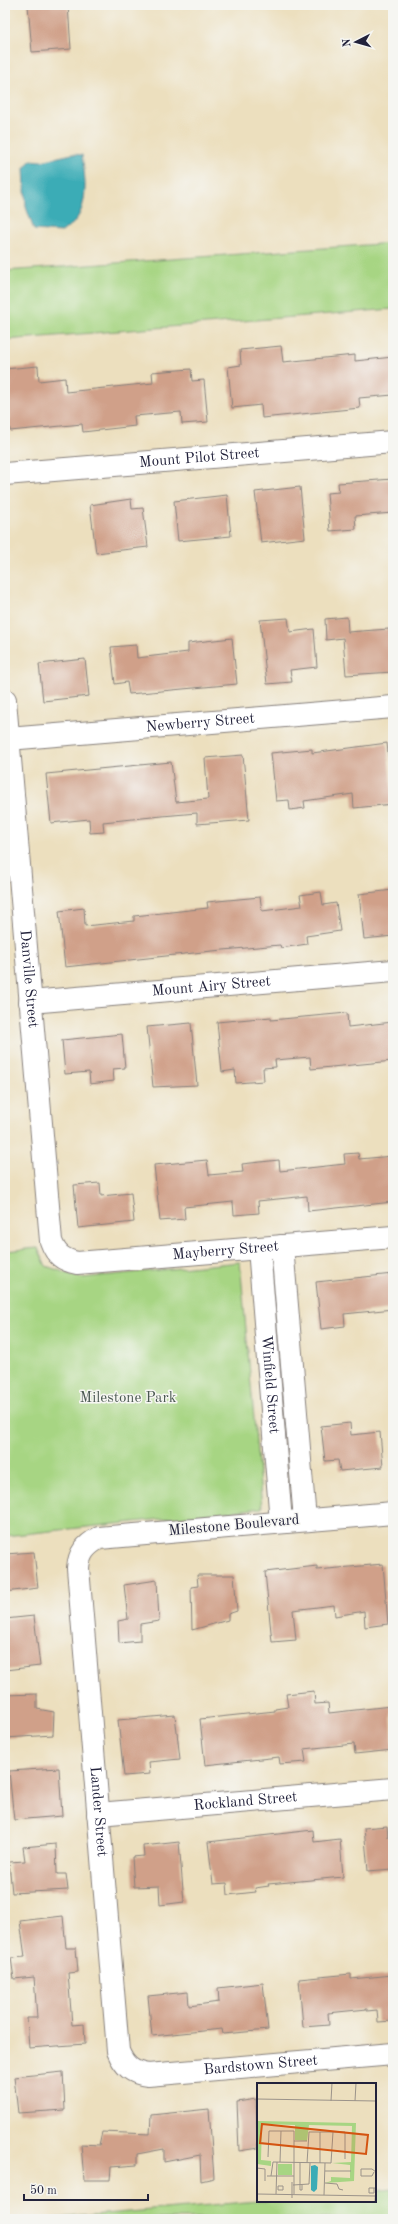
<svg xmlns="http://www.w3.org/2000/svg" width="398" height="2224" viewBox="0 0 398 2224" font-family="'Old Standard TT',serif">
<rect width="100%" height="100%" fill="#f6f6f2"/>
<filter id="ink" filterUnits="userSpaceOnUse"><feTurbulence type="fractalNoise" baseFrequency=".025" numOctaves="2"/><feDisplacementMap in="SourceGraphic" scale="8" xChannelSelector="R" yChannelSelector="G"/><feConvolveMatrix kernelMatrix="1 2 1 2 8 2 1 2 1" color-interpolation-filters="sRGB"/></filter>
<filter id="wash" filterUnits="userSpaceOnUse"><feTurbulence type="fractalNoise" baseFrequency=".012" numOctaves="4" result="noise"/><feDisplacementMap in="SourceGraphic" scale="16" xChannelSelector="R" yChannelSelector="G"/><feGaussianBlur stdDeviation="0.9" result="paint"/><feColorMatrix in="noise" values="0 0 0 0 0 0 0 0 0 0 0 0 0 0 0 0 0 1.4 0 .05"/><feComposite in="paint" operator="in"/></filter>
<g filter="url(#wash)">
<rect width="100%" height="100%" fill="#ecdfbe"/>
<path fill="#a7d583" stroke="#647c5f" d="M393 243V309L5 340V271Z
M38 1248 46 1266 81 1278 240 1262 262 1508 5 1536V1251Z
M393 2189V2219H45L258 2201H375V2191Z"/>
<path fill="#3bacb6" stroke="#2e6778" d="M72 154 82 155C85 176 89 201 76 220 73 225 66 228 62 232L34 230 26 207 24 168 31 160 41 161Z"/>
<g id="blocks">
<path fill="#d0a089" d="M28 5H68L71 49 32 52Z
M281 346 283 362 355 355V361L393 357V395L359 398 360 408 262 418 261 405 232 408 228 367 241 365 240 350Z
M38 366 39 381 65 378 66 392 153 383 152 372 191 369 192 381 204 380 208 422 182 424 181 412 134 416 135 426 83 432 82 424 10 431 5 369Z
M393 479V513L355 516 356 529 330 531 327 493 339 492 338 483Z
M300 487 305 538 261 543 255 492Z
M227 495 231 536 178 541 174 501Z
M131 499 132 509 143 508 148 547 96 553 90 505Z
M347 617 348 632 389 629 393 672 346 675 343 638 326 640 325 619Z
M288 618 290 632 314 629 317 667 290 670 292 682 267 684 260 620Z
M232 638 237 684 129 694 127 682 115 684 111 647 136 645 137 658 188 652V643Z
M85 659 89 696 43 701 39 664Z
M387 743 393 804 354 808 353 794 304 801 305 808 290 810 289 800 276 801 271 753 312 749V753Z
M243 755 249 820 197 824V813L162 816 103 822 104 832 90 833 89 819 51 823 46 774 171 762 176 802 208 799 205 758Z
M393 890V936L364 939 359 894Z
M321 892 323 905 336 903 340 931 306 936 307 944 281 948 280 945 212 951 65 967 59 911 84 908 85 926 134 921V916L208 908 207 902 260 897 262 911 302 906 300 895Z
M347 1013 348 1027 393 1022V1061L311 1069 310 1057 275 1060 276 1067 263 1068 264 1081 236 1083 235 1070 222 1072 217 1022 271 1017V1020Z
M191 1023 197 1085 153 1087 147 1027Z
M122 1034 125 1068 113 1069 114 1081 90 1084 89 1072 65 1074 62 1040Z
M358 1153 359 1159 393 1156V1202L308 1211 307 1196 258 1201 259 1213 234 1215 233 1202 184 1207 185 1219 160 1221 154 1165 207 1160 209 1175 243 1172 242 1164 279 1160 280 1171 345 1164 344 1154Z
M100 1183 101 1196 131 1193 134 1222 78 1228 74 1185Z
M393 1274V1309L344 1314 345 1326 321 1329 316 1282Z
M350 1423 351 1435 380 1432 383 1467 340 1471 338 1460 325 1461 321 1426Z
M34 1552 38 1588 5 1592V1554Z
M383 1564 388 1624 365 1627 364 1611 335 1616 334 1605 293 1610 296 1640 272 1642 265 1572 317 1566V1570Z
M197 1575H234L237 1611 228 1614V1620L192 1630 191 1587 198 1586Z
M157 1580 159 1621 140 1624V1641L119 1643 118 1621 128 1619 124 1585Z
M34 1616 40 1666 5 1670V1619Z
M314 1691 315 1704 328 1703 329 1713 391 1706 393 1750 355 1754 354 1744 304 1749 306 1762 280 1764 279 1757 205 1765 200 1719 275 1711V1709L288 1707 286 1694Z
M37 1694V1709L54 1712 53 1735 5 1738V1695Z
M175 1715 180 1759 149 1762 150 1774 124 1776 118 1720Z
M59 1768 62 1816 14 1820 9 1771Z
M387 1826 388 1837H393V1869L368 1871 364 1828Z
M313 1830 314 1842 340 1839 343 1877 268 1884 269 1886 255 1888 256 1892 228 1895 227 1883 213 1884 208 1842Z
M179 1842 184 1902 160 1905 159 1886 134 1887 132 1857 144 1856 143 1846Z
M56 1844 57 1874H66L68 1890 12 1893 9 1862 25 1861 23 1847Z
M63 1916 66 1948H76L78 1972 68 1973 72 2025 84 2024 85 2044 29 2048 27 2018H37L34 1977 14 1979 11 1958 25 1957 20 1921Z
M351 1974V1979L393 1975V2021L378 2022 377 2010 367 2011V2009L328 2013 329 2025 303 2027 299 1979Z
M263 1983 268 2030 223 2034 222 2029 152 2036 148 1996 188 1992 189 2006 219 2002 218 1988Z
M63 2072 65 2110 18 2113 14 2077Z
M256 2099 258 2148 239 2151 237 2102Z
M209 2109 214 2178 201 2181 200 2155 164 2162V2149L137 2154V2165L111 2167 110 2180H84L81 2144 99 2145 102 2132 150 2134 151 2115Z"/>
</g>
</g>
<g filter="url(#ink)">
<use href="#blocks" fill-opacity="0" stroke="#87807c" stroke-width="1"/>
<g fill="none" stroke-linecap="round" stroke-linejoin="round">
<defs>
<g id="minor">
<path id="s1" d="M5 474 393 442"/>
<path id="s2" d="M5 700 51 1241C56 1255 63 1260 77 1263L393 1237"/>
<path id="s3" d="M8 739 393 707"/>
<path id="s4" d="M30 1002 393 971"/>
<path d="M282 1246 305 1520"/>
<path id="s5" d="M259 1248 281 1522"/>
<path id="s6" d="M393 1513 99 1538C86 1545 79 1553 78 1568L118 2051C124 2066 132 2073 148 2075L393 2054"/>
<path id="s7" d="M98 1814 393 1789"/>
</g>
</defs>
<use href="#minor" stroke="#87807c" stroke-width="24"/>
<use href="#minor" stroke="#fff" stroke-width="22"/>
</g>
</g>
<g text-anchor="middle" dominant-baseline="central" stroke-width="3" stroke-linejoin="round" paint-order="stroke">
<g font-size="15" fill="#22223b" stroke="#f6f6f2">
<text stroke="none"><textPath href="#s1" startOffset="195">Mount Pilot Street</textPath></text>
<text stroke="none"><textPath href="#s3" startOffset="193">Newberry Street</textPath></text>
<text stroke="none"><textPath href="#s2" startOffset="280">Danville Street</textPath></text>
<text stroke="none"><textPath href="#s4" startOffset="182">Mount Airy Street</textPath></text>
<text stroke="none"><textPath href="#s2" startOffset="728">Mayberry Street</textPath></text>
<text stroke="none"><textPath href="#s5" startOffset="137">Winfield Street</textPath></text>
<text transform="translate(234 1526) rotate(-5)">Milestone Boulevard</text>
<text stroke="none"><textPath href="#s7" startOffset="148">Rockland Street</textPath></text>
<text stroke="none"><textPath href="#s6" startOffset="578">Lander Street</textPath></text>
<text stroke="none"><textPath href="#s6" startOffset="972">Bardstown Street</textPath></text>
</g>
<g font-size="15" fill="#4a5851" stroke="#f6f6f2">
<text x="128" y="1398">Milestone Park</text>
</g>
</g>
<g transform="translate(257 2083)">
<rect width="119" height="119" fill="#ecdfbe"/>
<path d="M1 38 99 40 97 98 68 100 74 98V94L93 95V82L75 80 94 79 95 43 52 42 50 58 38 57V42L5 41 4 77 14 78V83L0 81ZM21 81H35V92H21Z" fill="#a7d583"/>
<path d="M58 82 61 84 60 106 57 109 54 107V83Z" fill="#3bacb6"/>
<path fill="none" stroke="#9b938a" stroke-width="1" d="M0 16 119 18M74 18 75 0M98 18 99 0M37 58H50M11 74 12 48H37V111M23 79 24 48M43 79V107H45V102M50 80 52 49H88V76M63 80V49M0 85 8 86V98M68 88H94M117 89 115 93H104V86H115L119 89M10 93H37M14 93 16 79 74 80 76 49M68 100 80 101 82 106 86 107M36 102 52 101 53 80M21 103H26V107H21ZM117 105V110H112V105H119M0 111 119 113M19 111 20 79M67 112 68 80M35 115V99M118 119 119 103"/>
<path fill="#d45411" fill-opacity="0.15" stroke="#d45411" stroke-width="2" d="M5 41 111 52 109 71 3 60Z"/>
<rect width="119" height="119" fill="none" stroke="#22223b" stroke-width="2"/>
</g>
<rect width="398" height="2224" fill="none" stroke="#f6f6f2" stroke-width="20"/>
<g transform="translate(356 42) rotate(264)" stroke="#f6f6f2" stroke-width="3" paint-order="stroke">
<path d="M0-3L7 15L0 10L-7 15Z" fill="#22223b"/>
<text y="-6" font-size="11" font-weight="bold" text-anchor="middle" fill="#22223b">N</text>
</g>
<path d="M24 2194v6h124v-6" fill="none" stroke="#22223b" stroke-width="2"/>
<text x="30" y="2194" font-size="12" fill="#22223b" stroke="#f6f6f2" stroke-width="3" paint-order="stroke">50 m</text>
</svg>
